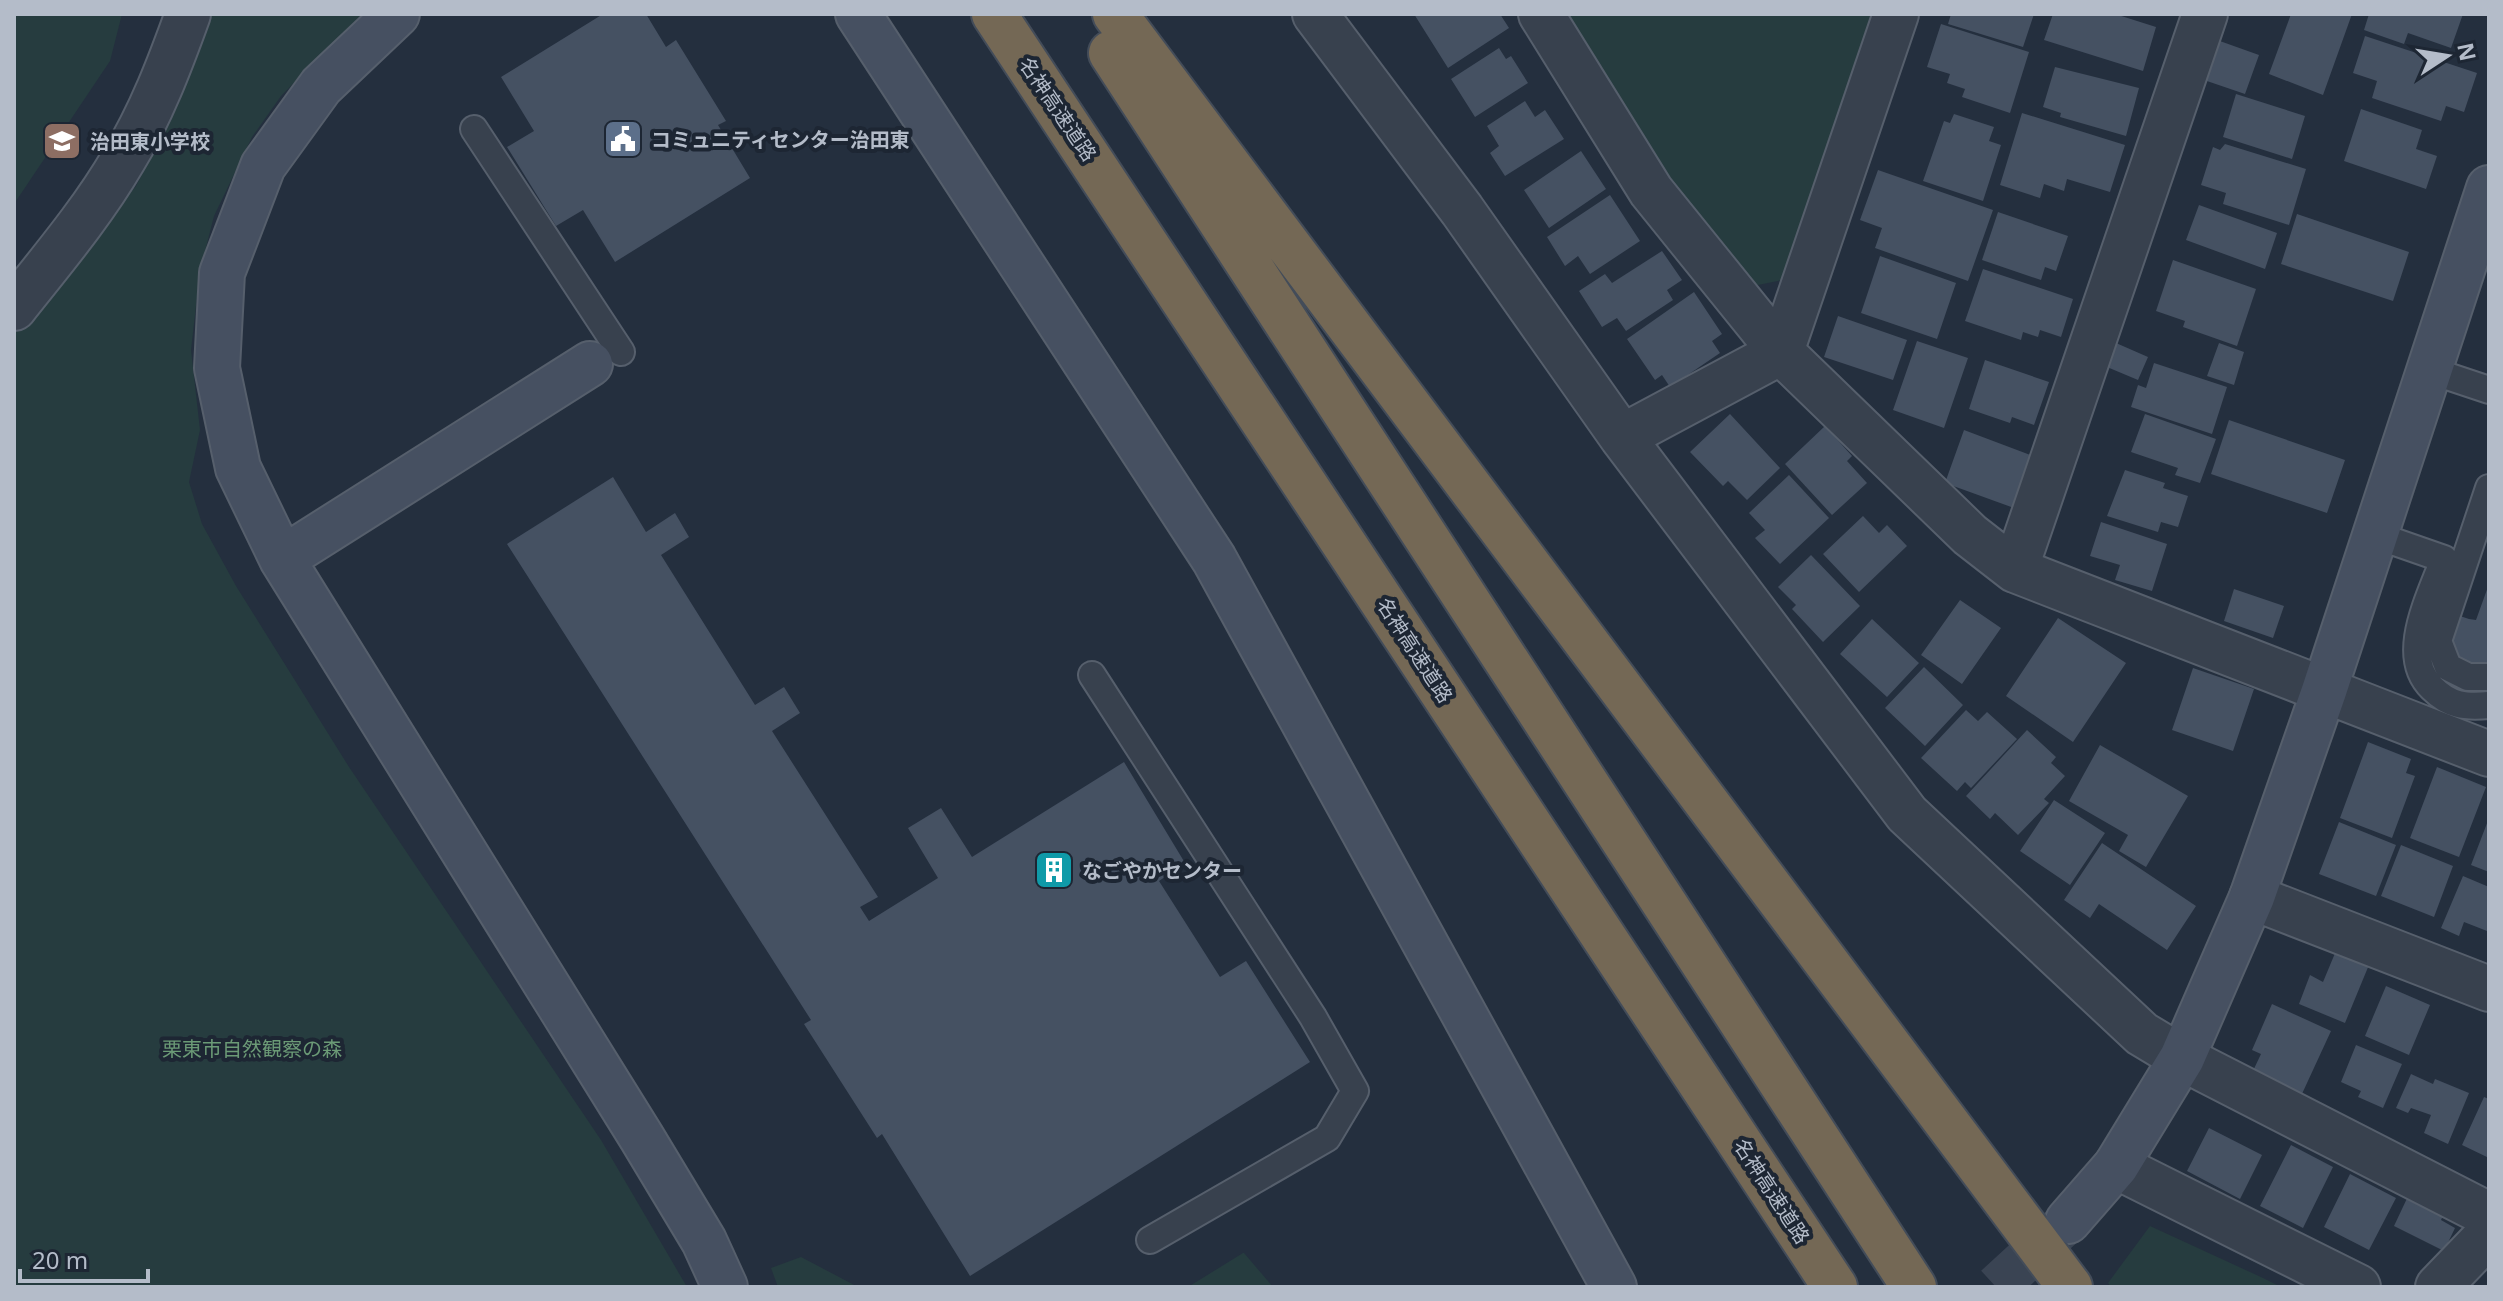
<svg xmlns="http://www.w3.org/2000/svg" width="2503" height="1301" viewBox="0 0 2503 1301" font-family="'Noto Sans','Noto Sans JP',sans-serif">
<rect width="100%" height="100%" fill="#242f3e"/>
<path fill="#263c3f" d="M14 14H122L110 61 14 204Z
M209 14H362L281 96 252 137 214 216 200 271 191 350 200 430 189 482 202 524 236 586 349 767 601 1140 687 1287H14V333L136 186 179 103Z
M1561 14H1876L1787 279 1753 286C1683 199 1617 110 1561 14Z
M2150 1226 2263 1278 2281 1287H2111L2108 1283Z
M1244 1253 1273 1287H1188L1243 1253Z
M801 1257 858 1287H778L771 1268Z"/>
<path fill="#455162" d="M603 14H646L666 47 676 40 726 121 718 125 750 178 615 262 583 210 556 226 507 147 534 131 501 77Z
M1414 14H1500L1509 28 1448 68Z
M1951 14H2034L2023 47 1948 24Z
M2053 14H2115L2156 27 2143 71 2044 40Z
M2291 14H2352L2323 95 2269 74Z
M2369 14H2463L2451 48 2408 33 2404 44 2364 30Z
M1941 24 2029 52 2010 113 1962 97 1965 89 1947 83 1950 74 1927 67Z
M2365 36 2477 73 2464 112 2446 106 2441 121 2372 98 2377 81 2353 73Z
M2217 40 2259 55 2245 94 2204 80Z
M1499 48 1506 59 1511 56 1528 83 1475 117 1451 79Z
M2055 67 2139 88 2126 136 2060 117 2061 113 2043 107Z
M2236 94 2305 116 2292 159 2223 137Z
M1525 101 1535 117 1545 110 1564 139 1505 176 1490 153 1499 146 1487 126Z
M2361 109 2422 130 2416 149 2437 156 2426 189 2344 161Z
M2022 113 2125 145 2110 192 2067 179 2064 191 2044 184 2040 198 2000 185Z
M1954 114 1994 127 1989 141 2001 145 1983 201 1923 181 1944 121 1950 123Z
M2225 144 2306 169 2289 225 2223 204 2226 193 2201 185 2213 147 2220 150Z
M1581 151 1606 189 1549 228 1524 190Z
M1878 170 1993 210 1968 281 1875 248 1882 228 1860 220Z
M1610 195 1640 241 1590 274 1578 256 1565 266 1547 237Z
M2199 205 2277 233 2265 269 2186 240Z
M1998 212 2068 236 2056 271 2045 267 2041 280 1982 260Z
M2297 214 2409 252 2393 301 2281 264Z
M1662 251 1682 280 1667 290 1673 300 1626 331 1617 318 1602 327 1579 291 1605 274 1612 283Z
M1880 256 1956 283 1937 339 1861 313Z
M2173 260 2256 289 2237 346 2183 327 2185 321 2156 311Z
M1983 269 2073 299 2061 337 2040 330 2038 337 2023 332 2021 340 1965 321Z
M1694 292 1722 334 1712 341 1720 353 1670 387 1662 375 1655 380 1627 339Z
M1838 316 1907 340 1893 380 1824 357Z
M1917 341 1968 358 1944 428 1893 410Z
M2116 343 2148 357 2138 380 2107 367Z
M2219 343 2244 352 2234 385 2207 376Z
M1985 360 2049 382 2034 425 2012 417 2010 423 1969 409Z
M2154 363 2227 387 2212 434 2131 407 2138 385 2146 388Z
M1730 414 1780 468 1747 500 1728 481 1723 486 1690 452Z
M2145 414 2216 439 2200 483 2175 475 2178 468 2131 452Z
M2229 420 2345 460 2327 513 2211 474Z
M1825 426 1852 456 1847 461 1867 483 1832 515 1785 464Z
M1964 430 2033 456 2014 508 1945 483Z
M2125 470 2165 483 2163 488 2188 496 2178 527 2161 522 2158 532 2107 516Z
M1789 475 1829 518 1780 564 1755 538 1765 530 1749 513Z
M613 477 646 532 675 513 689 537 661 555 755 705 784 687 800 713 772 731 878 897 860 907 869 921 938 878 908 828 941 808 972 857 1124 762 1185 863 1159 881 1220 977 1246 961 1310 1062 970 1276 882 1134 877 1138 804 1024 811 1020 507 544Z
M1863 516 1879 533 1887 525 1907 546 1859 592 1823 554Z
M2101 522 2167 544 2152 591 2115 580 2120 565 2090 556Z
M1811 555 1860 606 1823 642 1792 609 1796 605 1778 587Z
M2425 578 2469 593 2460 616 2469 619 2476 620 2489 584V716L2411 677 2403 645Z
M2234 589 2284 606 2273 638 2224 621Z
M1960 600 2001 628 1962 684 1921 655Z
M2058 618 2126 663 2073 742 2006 696Z
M1872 619 1919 663 1887 697 1840 654Z
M1924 667 1963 705 1925 746 1885 708Z
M2193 668 2254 689 2233 751 2172 730Z
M1966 710 1978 721 1987 712 2017 739 1971 788 1965 782 1957 791 1921 758Z
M2027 730 2056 757 2051 763 2065 776 2044 799 2049 803 2018 835 1995 813 1990 819 1966 796Z
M2368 742 2411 759 2406 773 2415 776 2392 838 2340 818Z
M2100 745 2188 796 2146 867 2119 851 2128 835 2069 801Z
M2437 767 2486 787 2459 857 2410 838Z
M2054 800 2105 833 2070 885 2020 851Z
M2489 818V872L2471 865Z
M2339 822 2396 845 2376 896 2319 874Z
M2102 843 2196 906 2167 950 2099 904 2090 918 2064 900Z
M2401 845 2453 866 2434 917 2381 896Z
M2463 876 2489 887 2487 931 2464 922 2459 936 2441 928Z
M2338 946 2371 960 2345 1023 2299 1004 2310 975 2323 982Z
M2386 986 2430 1005 2409 1055 2365 1036Z
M2272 1004 2331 1031 2301 1096 2251 1075 2261 1054 2252 1050Z
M2356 1045 2402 1064 2383 1108 2358 1097 2361 1091 2341 1082Z
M2411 1074 2433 1084 2435 1079 2469 1093 2448 1144 2424 1133 2431 1115 2411 1108 2408 1113 2396 1108Z
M2484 1097 2489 1099V1158L2462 1145Z
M2209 1128 2262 1155 2240 1199 2187 1171Z
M2291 1145 2333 1167 2303 1228 2260 1206Z
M2350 1174 2396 1198 2369 1250 2324 1227Z
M2410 1192 2446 1209 2441 1220 2455 1228 2444 1251 2394 1226Z"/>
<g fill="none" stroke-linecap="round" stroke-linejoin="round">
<path stroke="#3a4453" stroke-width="44" stroke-dasharray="44 22" stroke-linecap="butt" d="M1996 1287 2068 1221"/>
<defs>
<path id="lane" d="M474 129 621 352
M2429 370 2489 390
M2489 488 2438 641 2448 667 2468 677H2489
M2375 535 2444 559C2431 596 2398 655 2432 688 2450 706 2465 707 2489 705
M1092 675 1313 1017 1355 1091 1327 1138 1150 1240"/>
<path id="street" d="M1315 14 1462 210 1622 437 1907 814 2142 1034 2182 1058 2489 1215
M1541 14 1651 191 1781 352 1970 535 2015 570 2489 754
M14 308C52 260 92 213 123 160 151 114 170 64 188 14
M1622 437 1781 352 1896 14
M2015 570 2205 14
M2252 897 2489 989
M2116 1166 2358 1287
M2438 1287 2489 1234"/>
<path id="secondary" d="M397 14 321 86 263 166 222 273 217 368 238 468 282 559 642 1138 704 1241 725 1287
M858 14 1214 559 1614 1287
M282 559 590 364
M2068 1221 2116 1166 2182 1058 2252 897 2324 691 2489 188"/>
<path id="highway" d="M994 14 1835 1287
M1115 14 2070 1287
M1111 53 1914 1287"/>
</defs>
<use href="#lane" stroke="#565f6c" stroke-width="30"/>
<use href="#street" stroke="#565f6c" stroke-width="48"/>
<use href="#secondary" stroke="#565f6c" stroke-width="48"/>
<use href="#highway" stroke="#434c59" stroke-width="48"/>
<use href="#lane" stroke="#38414e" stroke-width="26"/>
<use href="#street" stroke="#38414e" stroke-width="44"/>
<use href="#secondary" stroke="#465061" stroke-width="44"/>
<use href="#highway" stroke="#746855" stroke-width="44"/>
</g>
<defs>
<symbol id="civic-square" viewBox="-11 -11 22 22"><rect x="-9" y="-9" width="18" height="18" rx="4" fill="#5c6f8a" stroke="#1d2633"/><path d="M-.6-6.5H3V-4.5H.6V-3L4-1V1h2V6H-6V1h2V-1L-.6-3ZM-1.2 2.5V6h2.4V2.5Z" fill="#fff"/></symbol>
<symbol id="school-square" viewBox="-11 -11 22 22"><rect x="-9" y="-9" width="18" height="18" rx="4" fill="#8d6e63" stroke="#1d2633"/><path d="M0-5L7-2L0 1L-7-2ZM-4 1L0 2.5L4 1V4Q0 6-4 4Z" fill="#fff"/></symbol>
<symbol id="building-square" viewBox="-11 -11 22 22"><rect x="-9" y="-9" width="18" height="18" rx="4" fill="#0f9aa8" stroke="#1d2633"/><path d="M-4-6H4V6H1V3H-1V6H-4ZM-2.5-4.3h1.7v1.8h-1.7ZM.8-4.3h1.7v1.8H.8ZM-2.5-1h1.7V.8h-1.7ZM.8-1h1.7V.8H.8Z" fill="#fff"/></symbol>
</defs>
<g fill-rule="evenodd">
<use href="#civic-square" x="601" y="117" width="44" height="44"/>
<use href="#school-square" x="40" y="119" width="44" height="44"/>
<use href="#building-square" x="1032" y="848" width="44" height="44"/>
</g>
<g text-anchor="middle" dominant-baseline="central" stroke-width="8" stroke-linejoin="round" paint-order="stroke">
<g font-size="20" fill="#b4bcc9" stroke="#1d2633">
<text transform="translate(1058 109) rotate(56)">名神高速道路</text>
<text transform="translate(1415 650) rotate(57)">名神高速道路</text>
<text transform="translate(1772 1191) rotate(57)">名神高速道路</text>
</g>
<g font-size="20" font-weight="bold" fill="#b4bcc9" stroke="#1d2633" text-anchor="start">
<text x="651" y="139">コミュニティセンター治田東</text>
<text x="90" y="141">治田東小学校</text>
<text x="1082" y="870">なごやかセンター</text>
</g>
<g font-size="20" fill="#6b9a76" stroke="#1d2633">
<text x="252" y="1048">栗東市自然観察の森</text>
</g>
</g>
<rect width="2503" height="1301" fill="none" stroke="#b4bcc9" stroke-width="32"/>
<g transform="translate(2447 56) rotate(78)" stroke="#1d2633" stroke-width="6" paint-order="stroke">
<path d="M0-6L14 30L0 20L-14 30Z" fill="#b4bcc9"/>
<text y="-12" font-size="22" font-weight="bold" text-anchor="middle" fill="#b4bcc9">N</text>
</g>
<path d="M20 1269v12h128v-12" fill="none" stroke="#b4bcc9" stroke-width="4"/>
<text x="32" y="1269" font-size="24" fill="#b4bcc9" stroke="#1d2633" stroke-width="6" paint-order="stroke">20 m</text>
</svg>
